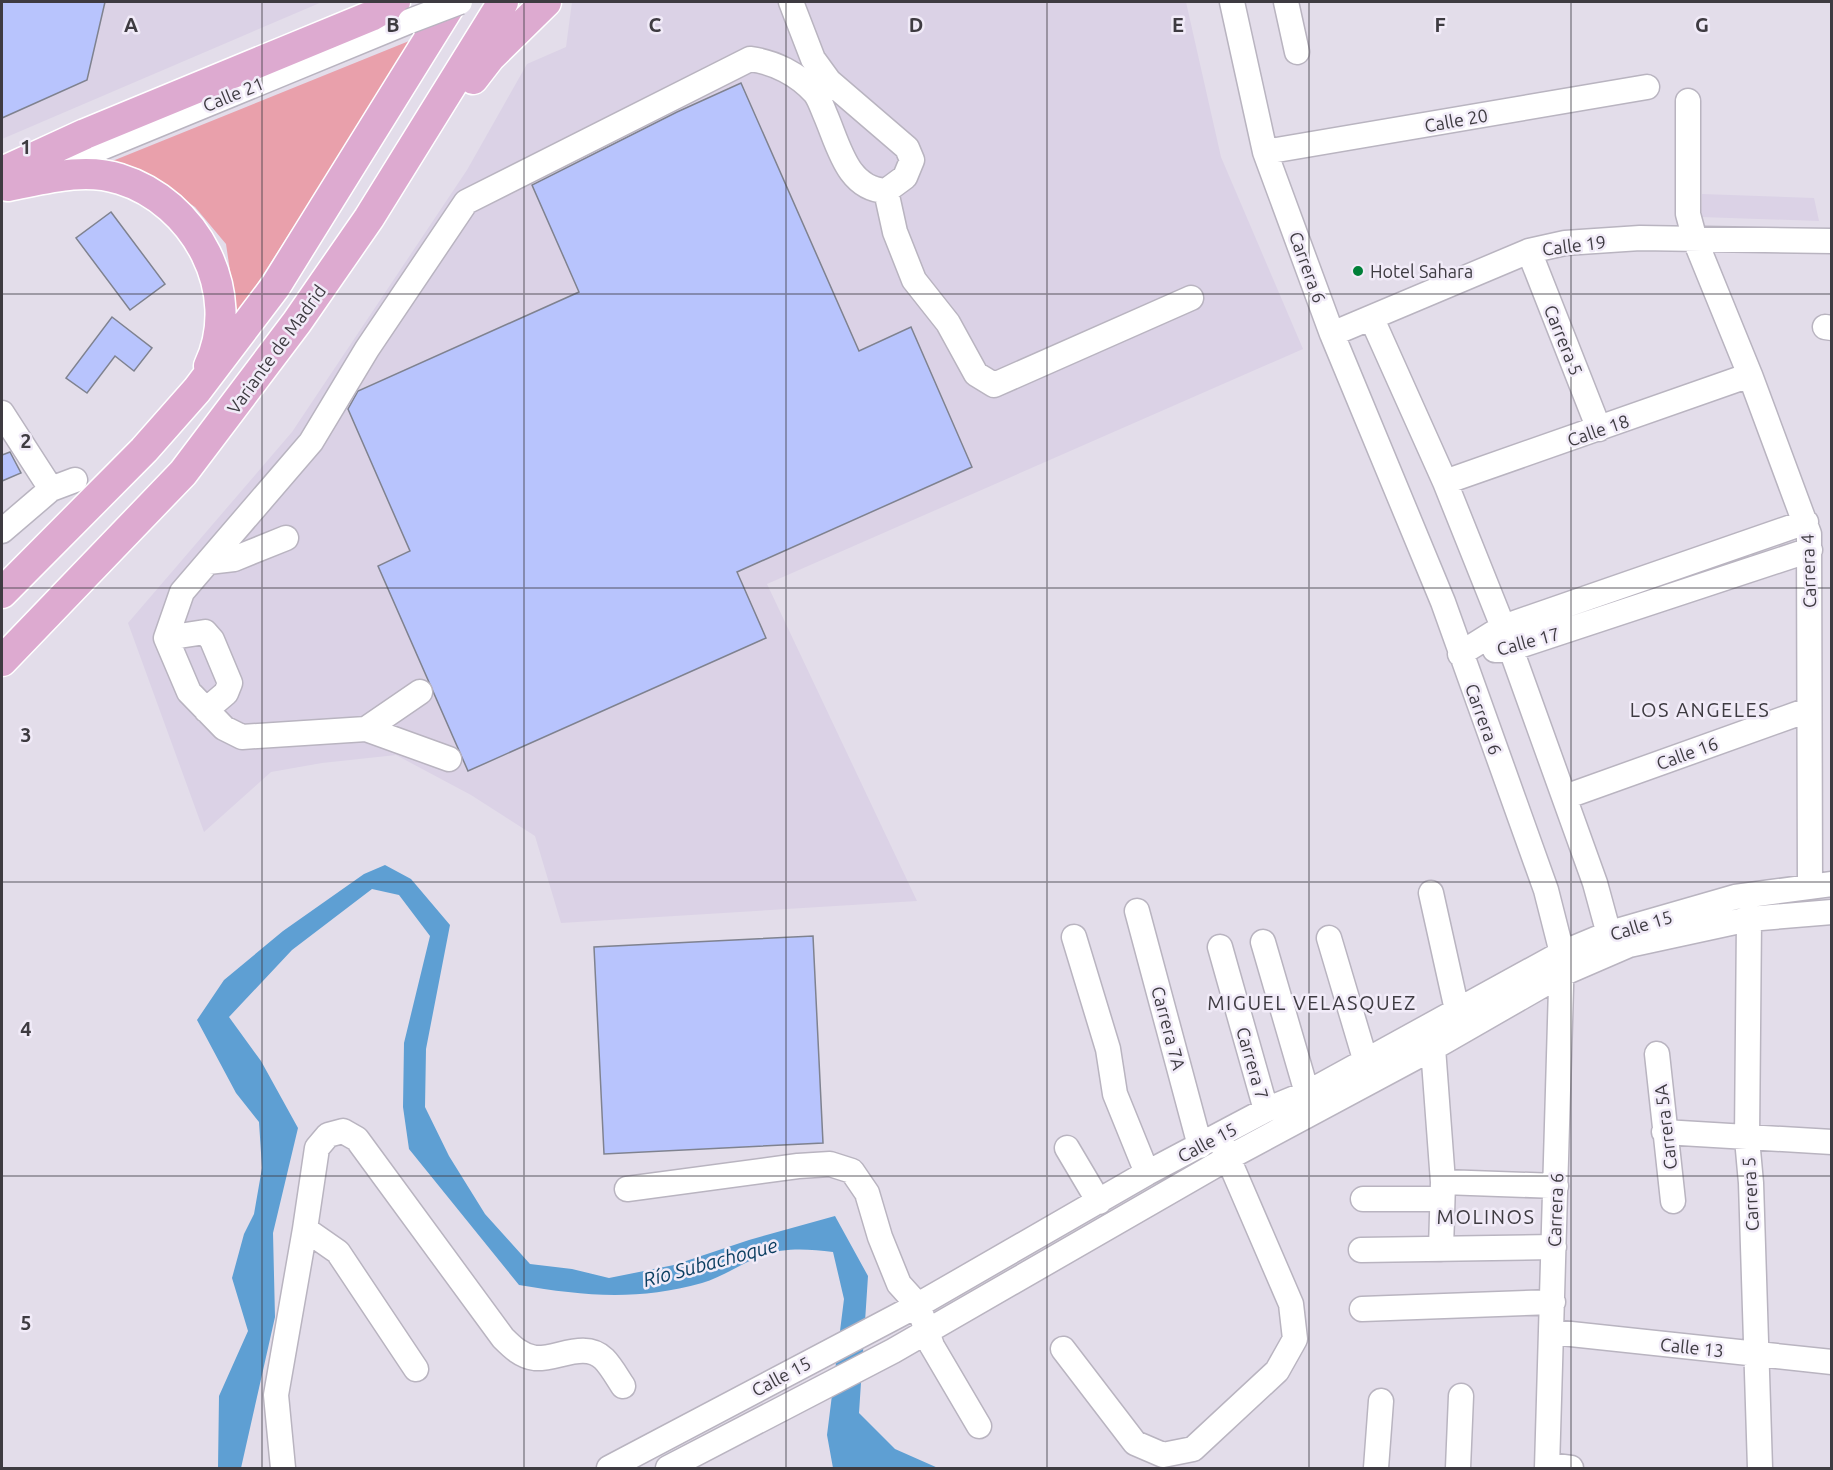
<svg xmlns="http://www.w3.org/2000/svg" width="1833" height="1470" viewBox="0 0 1833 1470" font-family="Ubuntu,sans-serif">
<rect width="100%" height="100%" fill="#e3ddea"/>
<path fill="#dbd2e6" d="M2 2H322L2 139Z
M572 2H1186L1221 157 1303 349 767 584 917 901 561 923 535 836 471 795 396 755 322 763 271 772 204 832 128 623 292 432 467 170 527 64 566 47Z
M1702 194 1814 198 1819 221 1701 217Z"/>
<path fill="#e9a0ab" d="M414 39 230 326 232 284 226 244 195 207 159 184 105 164Z"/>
<path fill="#5e9fd3" d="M385 865 411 879 450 925 426 1049 425 1107 449 1156 485 1214 530 1264 572 1269 609 1278 674 1265 749 1240 835 1216 868 1276 859 1413 895 1449 938 1468H833L827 1435 844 1299 833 1252C808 1249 785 1247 761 1256 741 1264 722 1277 702 1283 637 1301 584 1296 519 1285L409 1149 403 1107 404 1043 430 936 399 895 372 889 292 950 229 1017 261 1061 298 1128 273 1233 275 1317 241 1468H218L219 1396 248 1331 232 1278 244 1234 254 1214 262 1168 259 1122 236 1093 197 1020 224 980 283 931 364 874Z"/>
<path fill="#b8c4fd" stroke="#7f828f" stroke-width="1.5" d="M2 2H105L87 80 2 118Z
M741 83 859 351 911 327 972 467 737 572 766 638 468 771 378 566 410 551 348 409 358 391 579 292 532 185 677 112Z
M111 212 165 284 130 310 76 238Z
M112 317 152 348 134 371 115 356 87 393 66 378Z
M10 452 21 473 2 481V455Z
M813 936 823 1143 604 1154 594 947Z"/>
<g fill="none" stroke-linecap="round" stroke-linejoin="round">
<defs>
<path id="minor" d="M1232 2 1265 152 1332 334 1443 602 1546 890 1562 953 1547 1468
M1286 2 1297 52
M1688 101V214L1695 240 1750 375 1809 534 1810 887
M1265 152 1647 87
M43 172 410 21
M886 191 895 232 914 280 948 323 976 374 994 385 1191 298
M1529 251 1599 429
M1372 319 1445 482 1503 627 1595 883 1613 949
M1825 327 1832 328
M1332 334 1529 251 1565 243 1640 238 1832 241
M2 413 51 489
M1445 482 1750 375
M2 531 51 489 75 480
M208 562 234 559 286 538
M166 638 205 632 212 640 230 683 226 693 206 710
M1495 650 1510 649 1810 550
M1460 654 1503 627 1806 522
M420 692 366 729 449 759
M366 729 242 737 224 728 189 692 166 638 182 592 311 442 367 349 466 202 750 59C774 62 798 74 815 93 819 98 822 107 825 114 839 146 847 189 886 191L905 177 912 160 907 148 829 81 813 59 791 2
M1565 797 1808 710
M1431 893 1457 1010
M1137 911 1200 1146
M1749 919 1747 1139 1751 1183 1760 1468
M1074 937 1108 1049 1115 1094 1147 1173
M1329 938 1365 1059
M1263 942 1307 1093
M1220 947 1266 1110
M1433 1048 1443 1182 1441 1249
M1657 1054 1673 1201
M1664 1132 1832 1142
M1067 1148 1099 1202
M1443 1182 1556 1186
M627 1189 798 1166 830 1164 852 1171 867 1193 880 1237 899 1284 918 1305 932 1346 979 1426
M1363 1199H1441
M305 1229 317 1148 328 1135 343 1131 357 1139 503 1338C512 1347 521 1356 535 1358 556 1360 585 1340 604 1359 611 1366 617 1377 623 1386
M1361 1250 1554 1247
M1362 1309 1553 1302
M1552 1332 1832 1362
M1063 1349 1135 1443 1163 1455 1193 1449 1277 1371 1295 1339 1291 1304 1222 1144
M1548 1465 1571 1468
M283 1468 276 1395 305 1229 338 1252 416 1369
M609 1468 918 1305 1147 1173 1266 1110 1307 1093 1562 953 1610 933 1735 897 1832 884
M668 1468 893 1351 1228 1158 1433 1048 1562 974 1629 945 1749 919 1832 912
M1376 1468 1381 1401
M1458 1468 1461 1396"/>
<path id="major" d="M473 79 490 57 546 2
M2 172 85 134 371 16 395 2
M8 186C44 179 84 167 120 179 195 202 244 292 209 366
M2 593 144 450 197 390 275 287 452 2
M2 661 183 473 297 322 369 218 503 2"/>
</defs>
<use href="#minor" stroke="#b9b4c0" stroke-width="27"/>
<use href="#major" stroke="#fff" stroke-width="33"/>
<use href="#minor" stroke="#fff" stroke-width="24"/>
<use href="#major" stroke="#ddaad0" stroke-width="30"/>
<defs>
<path id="minor-bridge" d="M410 21 460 2"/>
</defs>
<use href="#minor-bridge" stroke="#b9b4c0" stroke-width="27" stroke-linecap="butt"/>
<use href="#minor-bridge" stroke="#fff" stroke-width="24"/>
</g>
<path fill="none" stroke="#3e3b41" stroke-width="1.5" stroke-opacity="0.55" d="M262 2V1468M524 2V1468M786 2V1468M1047 2V1468M1309 2V1468M1571 2V1468M2 294H1832M2 588H1832M2 882H1832M2 1176H1832"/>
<circle fill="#007f38" stroke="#f1ebf8" stroke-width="2" cx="1358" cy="271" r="6"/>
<g text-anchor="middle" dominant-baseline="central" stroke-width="5" stroke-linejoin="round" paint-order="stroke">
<g font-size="18" fill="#3e3b41" stroke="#f1ebf8">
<text transform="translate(233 94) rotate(-22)">Calle 21</text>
<text transform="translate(1456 120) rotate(-10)">Calle 20</text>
<text transform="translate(1574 245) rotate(-7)">Calle 19</text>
<text transform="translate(1308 267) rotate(70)">Carrera 6</text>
<text transform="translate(1564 340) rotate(68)">Carrera 5</text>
<text transform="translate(276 349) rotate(-54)">Variante de Madrid</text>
<text transform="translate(1598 430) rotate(-19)">Calle 18</text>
<text transform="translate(1808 571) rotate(-92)">Carrera 4</text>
<text transform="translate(1528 641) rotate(-15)">Calle 17</text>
<text transform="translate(1484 719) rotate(70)">Carrera 6</text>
<text transform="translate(1687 753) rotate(-20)">Calle 16</text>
<text transform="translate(1641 925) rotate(-17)">Calle 15</text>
<text transform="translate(1169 1028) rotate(75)">Carrera 7A</text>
<text transform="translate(1253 1063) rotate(74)">Carrera 7</text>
<text transform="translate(1665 1127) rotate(-97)">Carrera 5A</text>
<text transform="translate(1207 1142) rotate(-28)">Calle 15</text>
<text transform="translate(1750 1194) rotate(-93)">Carrera 5</text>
<text transform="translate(1555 1210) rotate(-88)">Carrera 6</text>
<text transform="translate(1692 1347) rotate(6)">Calle 13</text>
<text transform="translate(781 1376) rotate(-28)">Calle 15</text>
</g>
<g font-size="18" fill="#3e3b41" stroke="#f1ebf8" text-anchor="start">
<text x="1370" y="271">Hotel Sahara</text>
</g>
<g font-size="20" letter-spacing="1.5" fill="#3e3b41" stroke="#f1ebf8">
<text x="1700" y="709">LOS ANGELES</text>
<text x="1312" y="1002">MIGUEL VELASQUEZ</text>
<text x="1486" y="1216">MOLINOS</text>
</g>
<g font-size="20" font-style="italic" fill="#083c5f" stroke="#f1ebf8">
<text transform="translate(710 1262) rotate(-15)">Río Subachoque</text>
</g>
</g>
<g font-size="20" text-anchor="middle" font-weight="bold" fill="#3e3b41" stroke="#f1ebf8" stroke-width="5" stroke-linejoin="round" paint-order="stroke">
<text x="131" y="32">A</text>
<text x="393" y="32">B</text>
<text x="655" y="32">C</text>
<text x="916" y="32">D</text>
<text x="1178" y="32">E</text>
<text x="1440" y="32">F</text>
<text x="1702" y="32">G</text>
<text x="26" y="154">1</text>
<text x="26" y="448">2</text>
<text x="26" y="742">3</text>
<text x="26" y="1036">4</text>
<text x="26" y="1330">5</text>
</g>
<rect width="1833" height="1470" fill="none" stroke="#3e3b41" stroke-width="6"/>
</svg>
